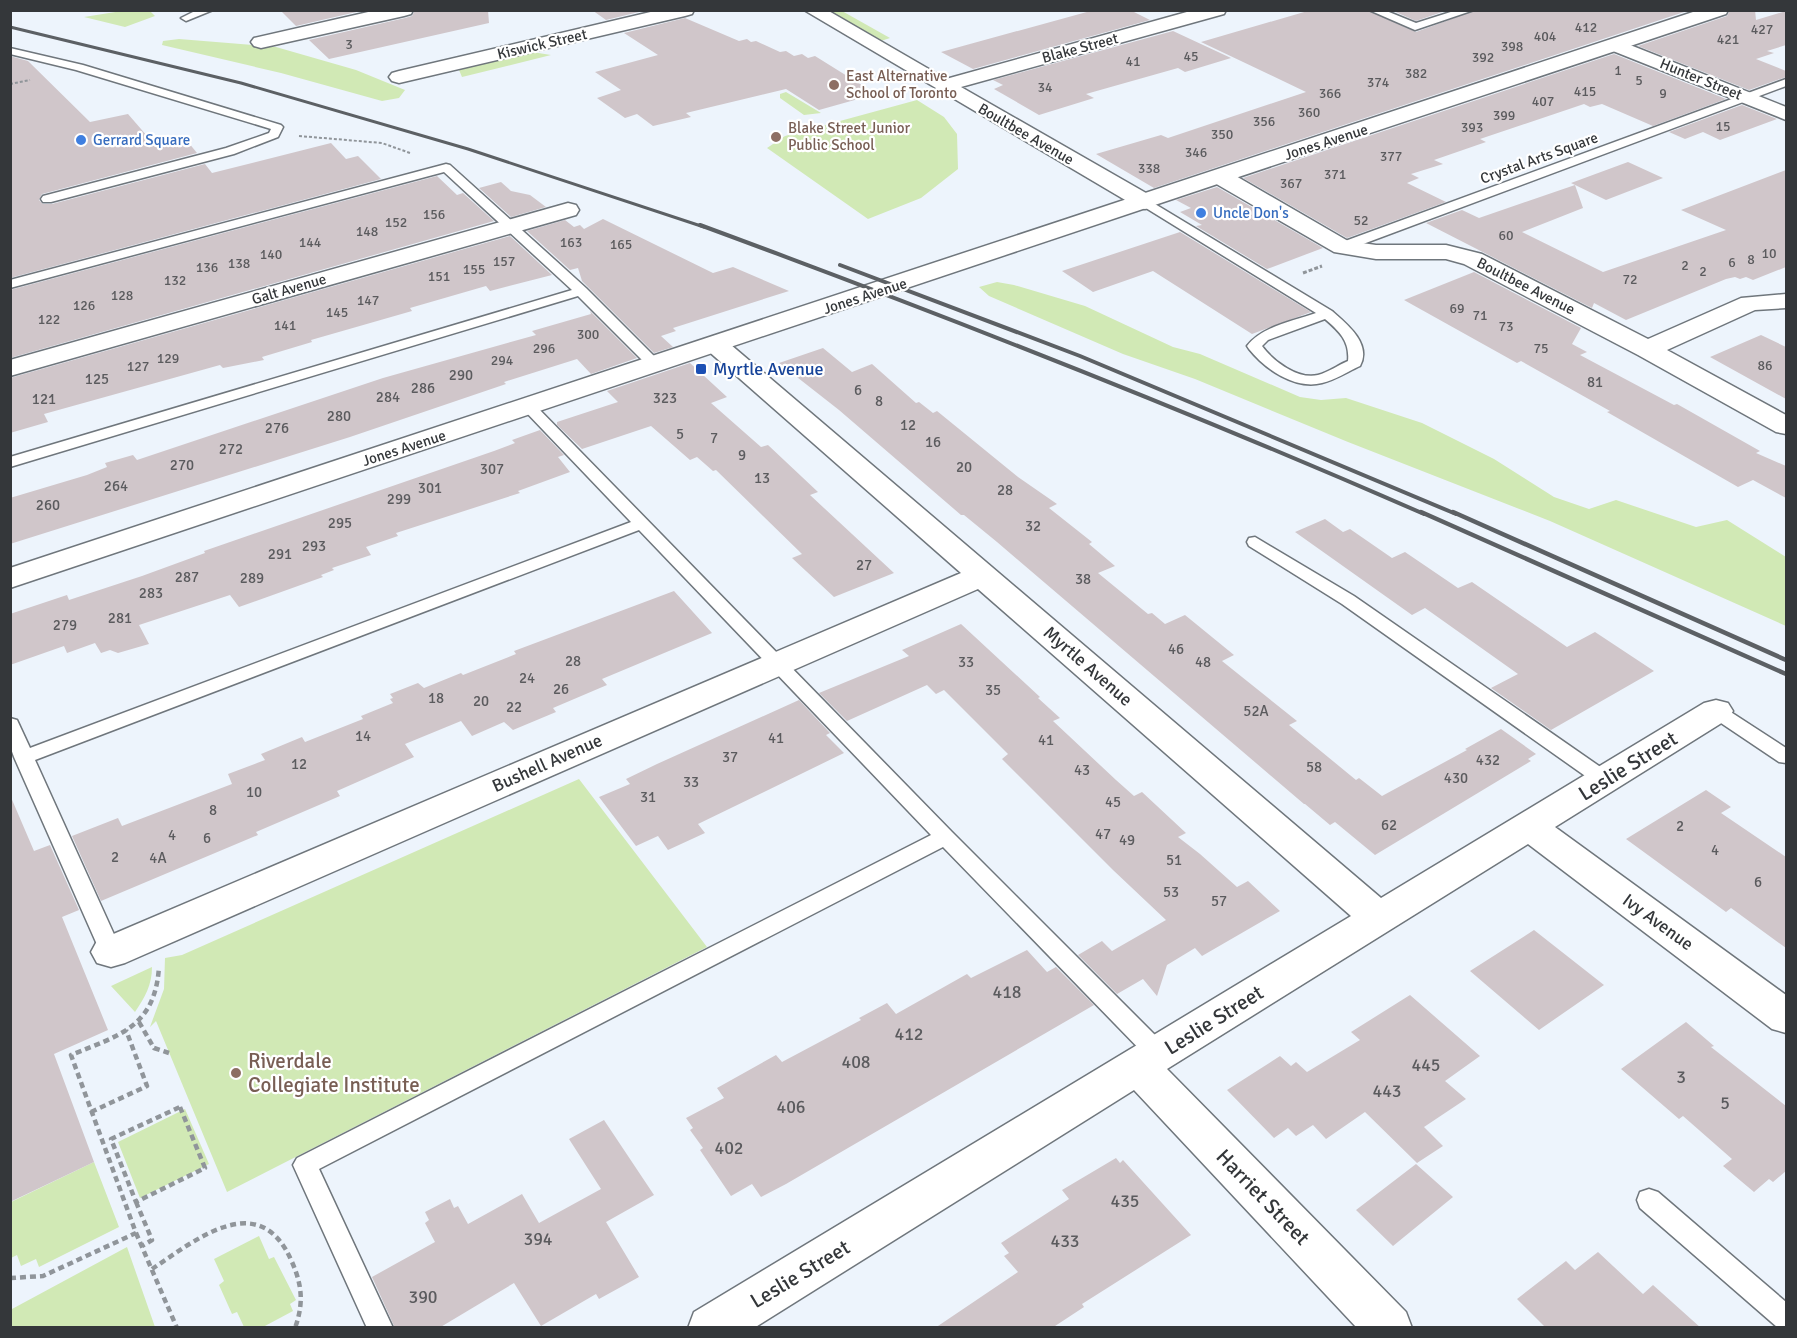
<svg xmlns="http://www.w3.org/2000/svg" width="1797" height="1338" viewBox="0 0 1797 1338" font-family="Signika,sans-serif">
<rect width="100%" height="100%" fill="#edf4fc"/>
<path fill="#d1e9b5" d="M128 10 150 11 155 16 125 27 84 17Z
M829 11H842L890 38 881 41Z
M179 39 276 47 356 70 405 90 399 98 382 101 281 73 162 45 163 41Z
M532 52 551 55 462 77 459 70 465 67Z
M786 92 821 113 804 115 780 98V94Z
M917 100 944 117 957 134 958 169 921 198 868 219 767 148 785 136Z
M997 282 1014 285 1085 306 1173 347 1200 354 1300 397 1321 400 1346 398 1422 423 1494 459 1554 497 1589 509 1616 500 1696 527 1727 520 1786 557V626L1550 521 1348 442 1195 379 1123 354 989 296 979 287Z
M579 779 707 947 227 1192 156 1021 150 1027 164 989 165 958 182 955Z
M152 967C152 985 145 997 135 1012L111 986Z
M185 1109 209 1164 140 1198 118 1142Z
M94 1162 119 1227 39 1267 36 1259 21 1266 17 1255 11 1258V1202Z
M259 1236 269 1259 274 1257 296 1300 290 1304 293 1311 263 1327H244L237 1312 232 1314 219 1285 224 1281 214 1259Z
M127 1247 155 1327H11V1306L12 1309Z"/>
<path fill="#d0c6ca" d="M280 10H365L296 26Z
M415 10H488L489 23 329 59 309 40 405 18 412 16Z
M592 10H647L606 20Z
M1094 10H1130L1150 20 973 69 941 52Z
M1311 10H1367L1416 32 1476 10H1690L1154 188 1096 154 1161 135 1168 138 1306 92 1201 42Z
M1391 10H1448L1416 21Z
M1730 10H1755L1756 20 1786 11V45L1767 51 1774 53 1756 59 1786 71V77L1749 90 1638 46 1727 16Z
M685 18 739 41 747 39 751 42 756 41 780 52 786 51 794 56 802 54 808 58 815 56 876 94 819 110 786 89 686 113 691 117 653 126 637 114 625 118 597 98 621 90 595 72 658 55 624 33Z
M1173 31 1231 58 1185 72 1178 68 1086 94 1094 98 1039 115 994 89 1003 85 993 80Z
M1614 54 1726 99 1653 126 1602 104 1590 107 1584 104 1480 139 1486 142 1434 160 1443 164 1411 174 1419 178 1407 183 1446 202 1347 238 1243 178Z
M10 56 28 61 90 122 128 114 154 144 184 137 197 153 42 194 39 200 43 204H52L205 164 212 173 331 143 346 159 358 156 381 179 10 278Z
M1742 105 1777 119 1720 140 1703 132 1685 139 1669 132Z
M1628 162 1663 178 1606 200 1571 183Z
M1786 170V267L1753 280 1746 277 1740 279 1735 277 1726 279 1626 320 1594 303 1592 308 1426 223 1462 210 1479 218 1575 185 1583 208 1522 232 1603 272 1726 230 1681 210Z
M437 176 457 195 463 193 494 221 10 358V290Z
M501 182 511 191 530 195 546 207 511 217 479 188Z
M1217 187 1323 248 1267 269 1196 226 1202 225 1180 212 1191 208 1176 200Z
M603 219 713 273 733 267 789 291 673 328 676 331 661 336 673 347 654 353 582 281 578 268 570 270 527 231 565 220 574 227 580 225 584 229Z
M1180 232 1311 312 1252 334 1153 271 1093 292 1062 271Z
M510 236 552 275 490 291 486 286 410 308 412 311 311 340 312 342 262 357 264 360 223 368 220 365 44 414 48 422 10 433V378Z
M1474 272 1581 328 1572 344 1587 352 1580 355 1674 405 1677 404 1760 451 1756 453 1786 466V498L1753 480 1738 487 1607 412 1610 411 1521 361 1517 363 1404 300Z
M590 311 637 358 591 374 577 359 504 382 506 384 350 437 10 544V498L87 475 107 467 105 463 133 455 137 460 383 378 536 335 532 331 591 314Z
M1761 335 1786 347V399L1710 357Z
M823 348 852 372 872 364 916 403 919 402 933 413 937 411 1018 477 1057 504 1049 508 1092 542 1089 544 1115 566 1098 573 1148 614 1152 613 1165 624 1185 615 1234 655 1222 661 1297 721 1289 725 1356 780 1359 778 1382 796 1467 750 1465 749 1501 729 1536 754 1528 759 1531 761 1375 855 1335 822 1330 825 1305 804H1304L997 542 964 515H961L839 410 779 363Z
M690 363 727 397 711 403 761 447 768 445 818 492 810 495 894 573 834 597 792 558 802 554 716 470 713 471 697 457 690 460 651 426 582 449 557 425V422L618 402 607 391Z
M540 430 564 455 558 457 570 472 518 491 520 493 396 533 398 536 366 547 371 555 332 568 334 570 321 575 323 577 239 607 230 595 139 625 149 644 118 653 110 650 101 653 95 643 67 653 64 646 10 665V614L67 595 69 600 142 576 205 553 204 551 494 451 515 443 512 440Z
M1325 519 1343 532 1350 529 1392 558 1405 552 1458 588 1472 582 1567 647 1595 632 1654 671 1551 730 1491 688 1518 674 1425 608 1412 615 1295 532Z
M674 591 712 633 602 679 607 685 553 708 556 712 513 730 504 722 472 736 461 721 405 744 414 757 337 791 340 796 256 832 258 835 101 901 72 836 118 818 122 826 232 784 228 774 265 760 261 754 302 737 305 742 363 719 361 716 393 703 390 699 393 698 390 694 418 683 424 688 461 673 463 675 516 654 514 651Z
M961 624 1040 697 1038 698 1060 718 1053 721 1116 780 1134 796 1142 792 1186 833 1178 837 1200 854 1237 887 1248 881 1280 911 1202 956 1195 948 1167 965 1157 996 1143 979 1117 994 1078 955 1102 941 1112 951 1166 920 1113 870 1002 759 1008 754 944 690 936 694 927 685 847 721 819 693 909 656 902 650Z
M799 700 830 733 826 735 844 753 698 824 705 833 668 850 658 836 636 846 599 797 630 784 626 779 657 764Z
M1706 790 1731 807 1721 813 1786 857V948L1731 908 1726 912 1626 839Z
M10 795 34 851 50 845 79 910 62 917 108 1030 54 1054 94 1162 10 1202Z
M1534 930 1604 985 1539 1030 1470 971Z
M1027 950 1047 972 1056 967 1094 1005 786 1184 761 1197 752 1184 731 1196 700 1150 703 1148 690 1130 693 1128 686 1118 724 1098 717 1088 776 1055 782 1062 861 1020 859 1018 887 1003 896 1014 967 974 971 978Z
M1410 995 1480 1056 1445 1081 1466 1099 1424 1127 1443 1146 1417 1163 1365 1112 1326 1139 1313 1125 1296 1136 1288 1128 1274 1138 1227 1090 1280 1056 1291 1066 1296 1062 1307 1072 1360 1040 1351 1032Z
M1686 1022 1714 1046 1711 1047 1786 1106V1171L1773 1182 1769 1179 1754 1192 1723 1166 1732 1159 1683 1116 1679 1119 1621 1069Z
M604 1120 654 1195 606 1222 639 1277 599 1299 596 1294 541 1326 514 1283 439 1328H395L372 1277 435 1242 425 1223 429 1220 425 1212 450 1199 454 1208 458 1206 468 1224 522 1194 539 1223 601 1189 569 1139Z
M1116 1158 1120 1163 1123 1160 1191 1235 1082 1304 1084 1307 1052 1328H935L1018 1272 1004 1256 1009 1253 1001 1243 1069 1199 1062 1190Z
M1416 1164 1453 1197 1393 1246 1356 1210Z
M1598 1252 1643 1294 1653 1285 1701 1328H1546L1517 1299 1566 1261 1575 1270Z"/>
<g fill="none" stroke-linecap="round" stroke-linejoin="round">
<defs>
<path id="lane" d="M197 10H213L186 21 181 18Z
M1369 10H1384L1416 23 1457 10H1474L1415 30Z
M10 48 83 65 281 125 283 127 278 137 234 154 51 202H43L41 199 43 196 226 148 269 133 271 129 76 70 10 54Z
M1786 79V86L1347 250 1342 251 1336 247 1337 244Z
M446 164 450 165 586 288 660 362 662 365 660 368H650L578 296 10 467V457L572 290 444 172 10 288V280Z
M1145 198 1332 311C1347 324 1372 344 1360 366 1347 372 1335 380 1322 383 1295 390 1265 369 1249 349L1247 346C1262 326 1294 321 1316 313L1141 205 1139 202 1141 199ZM1325 319C1339 331 1350 341 1348 361 1338 365 1329 372 1318 375 1298 380 1273 361 1262 346L1268 340Z
M529 403 534 404 952 832 1167 1047 1170 1054 1167 1061 1159 1063 1151 1061 943 847 319 1169 393 1328H367L293 1165 297 1158 931 835 639 530 35 760 122 952 119 958 111 960 103 958 14 757 10 746V718L17 720 30 748 631 522 524 410 522 407 524 404Z
M1255 537 1354 596 1612 775 1615 780 1612 785 1605 787 1598 785 1342 604 1249 546 1247 542 1249 538Z
M1716 705 1723 707 1786 748V763L1779 762 1709 715 1707 711 1709 707Z
M1649 1189 1658 1192 1786 1302V1328L1777 1327 1640 1208 1637 1200 1640 1192Z"/>
<path id="street" d="M377 10H413L411 14 404 16 261 48 254 46 251 42 254 38Z
M659 10H694L692 14 685 16 399 83 392 81 389 77 392 73 399 71Z
M804 10H827L946 79 1194 10H1226L1224 14 961 87 1153 197 1156 202 1153 207 1145 209 1137 207Z
M1615 39 1786 107V120L1608 49 1605 45 1608 41Z
M1221 170 1229 172 1348 241 1376 245H1446L1482 254 1648 339 1741 298 1786 294V308L1755 310 1667 350 1786 415V434L1776 432 1638 355 1464 264 1446 259H1376L1334 252 1213 182 1210 177 1213 172Z
M568 203 576 205 579 210 576 215 10 376V360Z
M715 336 724 339 1381 898 1704 703 1716 700 1728 703 1733 711 1728 719 1555 827 1786 995V1033L1772 1029 1528 844 1167 1069 1406 1312 1412 1328H1357L1134 1090 754 1328H688L694 1312 1351 916 978 589 125 963 111 967 97 963 91 952 97 941 961 573 706 349 702 344 706 339Z"/>
<path id="secondary" d="M1699 10H1728L1726 14 10 588V568Z"/>
</defs>
<use href="#lane" stroke="#6f767c" stroke-width="3"/>
<use href="#street" stroke="#6f767c" stroke-width="3"/>
<use href="#secondary" stroke="#6f767c" stroke-width="3"/>
<path stroke="#90959a" stroke-width="2" stroke-dasharray="3 2" stroke-linecap="butt" d="M10 84 30 80
M299 136 382 143 410 153"/>
<path stroke="#90959a" stroke-width="3" stroke-dasharray="4 2" stroke-linecap="butt" d="M1303 273 1322 266"/>
<path stroke="#90959a" stroke-width="4.5" stroke-dasharray="6 4" stroke-linecap="butt" d="M139 1022 154 1048 169 1053
M180 1107 205 1168 136 1202 111 1139Z
M91 1112 147 1086 126 1030
M136 1202 152 1240 142 1246
M136 1233 177 1328
M152 1269C197 1239 260 1187 292 1262 302 1285 304 1303 295 1328
M10 1278 43 1276 136 1233 71 1055C120 1035 155 1027 159 967"/>
<use href="#lane" fill="#fff" fill-rule="evenodd"/>
<use href="#street" fill="#fff" fill-rule="evenodd"/>
<use href="#secondary" fill="#fff" fill-rule="evenodd"/>
<path stroke="#5c6064" stroke-width="3" d="M10 27 241 83 468 149 704 227"/>
<path stroke="#5c6064" stroke-width="4" d="M700 225C944 315 1186 410 1424 514
M840 265 1080 356 1456 514"/>
<path stroke="#5c6064" stroke-width="4.5" d="M1421 512 1786 674
M1453 512 1786 660"/>
</g>
<g fill="#8d6e63" stroke="#fff" stroke-width="2">
<circle cx="834" cy="85" r="6"/>
<circle cx="776" cy="137" r="6"/>
<circle cx="236" cy="1073" r="6"/>
</g>
<g fill="#3f7fe0" stroke="#fff" stroke-width="2">
<circle cx="81" cy="140" r="6"/>
<circle cx="1201" cy="213" r="6"/>
</g>
<rect fill="#1a4fb4" stroke="#fff" stroke-width="2" x="695" y="363" width="12" height="12" rx="3"/>
<g text-anchor="middle" dominant-baseline="central" stroke-width="4.5" stroke-linejoin="round" paint-order="stroke">
<g font-size="14" fill="#5b5b5e">
<text x="1586" y="27">412</text>
<text x="1762" y="29">427</text>
<text x="1545" y="36">404</text>
<text x="1728" y="39">421</text>
<text x="349" y="44">3</text>
<text x="1512" y="46">398</text>
<text x="1191" y="56">45</text>
<text x="1483" y="57">392</text>
<text x="1133" y="61">41</text>
<text x="1618" y="70">1</text>
<text x="1416" y="73">382</text>
<text x="1639" y="80">5</text>
<text x="1378" y="82">374</text>
<text x="1045" y="87">34</text>
<text x="1585" y="91">415</text>
<text x="1330" y="93">366</text>
<text x="1663" y="93">9</text>
<text x="1543" y="101">407</text>
<text x="1309" y="112">360</text>
<text x="1504" y="115">399</text>
<text x="1264" y="121">356</text>
<text x="1723" y="126">15</text>
<text x="1472" y="127">393</text>
<text x="1222" y="134">350</text>
<text x="1196" y="152">346</text>
<text x="1391" y="156">377</text>
<text x="1149" y="168">338</text>
<text x="1335" y="174">371</text>
<text x="1291" y="183">367</text>
<text x="434" y="214">156</text>
<text x="1361" y="220">52</text>
<text x="396" y="222">152</text>
<text x="367" y="231">148</text>
<text x="1506" y="235">60</text>
<text x="310" y="242">144</text>
<text x="571" y="242">163</text>
<text x="621" y="244">165</text>
<text x="1769" y="253">10</text>
<text x="271" y="254">140</text>
<text x="1751" y="259">8</text>
<text x="504" y="261">157</text>
<text x="1732" y="262">6</text>
<text x="239" y="263">138</text>
<text x="1685" y="265">2</text>
<text x="207" y="267">136</text>
<text x="474" y="269">155</text>
<text x="1703" y="271">2</text>
<text x="439" y="276">151</text>
<text x="1630" y="279">72</text>
<text x="175" y="280">132</text>
<text x="122" y="295">128</text>
<text x="368" y="300">147</text>
<text x="84" y="305">126</text>
<text x="1457" y="308">69</text>
<text x="337" y="312">145</text>
<text x="1480" y="315">71</text>
<text x="49" y="319">122</text>
<text x="285" y="325">141</text>
<text x="1506" y="326">73</text>
<text x="588" y="334">300</text>
<text x="544" y="348">296</text>
<text x="1541" y="348">75</text>
<text x="168" y="358">129</text>
<text x="502" y="360">294</text>
<text x="1765" y="365">86</text>
<text x="138" y="366">127</text>
</g>
<g font-size="15" fill="#34373a" stroke="#fff">
<text transform="translate(542 44) rotate(-13)">Kiswick Street</text>
<text transform="translate(1080 48) rotate(-15)">Blake Street</text>
<text transform="translate(1701 79) rotate(22)">Hunter Street</text>
<text transform="translate(1026 134) rotate(30)">Boultbee Avenue</text>
<text transform="translate(1326 142) rotate(-18)">Jones Avenue</text>
<text transform="translate(1539 158) rotate(-20)">Crystal Arts Square</text>
<text transform="translate(1526 286) rotate(27)">Boultbee Avenue</text>
<text transform="translate(289 289) rotate(-16)">Galt Avenue</text>
<text transform="translate(865 296) rotate(-18)">Jones Avenue</text>
<text transform="translate(404 448) rotate(-18)">Jones Avenue</text>
</g>
<g font-size="15" fill="#785e54" stroke="#fff" text-anchor="start">
<text x="846" y="76">East Alternative<tspan x="846" dy="17">School of Toronto</tspan></text>
<text x="788" y="128">Blake Street Junior<tspan x="788" dy="17">Public School</tspan></text>
</g>
<g font-size="15" fill="#366cbe" stroke="#fff" text-anchor="start">
<text x="93" y="140">Gerrard Square</text>
<text x="1213" y="213">Uncle Don's</text>
</g>
<g font-size="15" fill="#5b5b5e">
<text x="461" y="375">290</text>
<text x="97" y="379">125</text>
<text x="1595" y="382">81</text>
<text x="423" y="388">286</text>
<text x="858" y="390">6</text>
<text x="388" y="397">284</text>
<text x="665" y="398">323</text>
<text x="44" y="399">121</text>
<text x="879" y="401">8</text>
<text x="339" y="416">280</text>
<text x="908" y="425">12</text>
<text x="277" y="428">276</text>
<text x="680" y="434">5</text>
<text x="714" y="438">7</text>
<text x="933" y="442">16</text>
<text x="231" y="449">272</text>
<text x="742" y="455">9</text>
<text x="182" y="465">270</text>
<text x="964" y="467">20</text>
<text x="492" y="469">307</text>
<text x="762" y="478">13</text>
<text x="116" y="486">264</text>
<text x="430" y="488">301</text>
<text x="1005" y="490">28</text>
<text x="399" y="499">299</text>
<text x="48" y="505">260</text>
<text x="340" y="523">295</text>
<text x="1033" y="526">32</text>
<text x="314" y="546">293</text>
<text x="280" y="554">291</text>
<text x="864" y="565">27</text>
<text x="187" y="577">287</text>
<text x="252" y="578">289</text>
<text x="1083" y="579">38</text>
<text x="151" y="593">283</text>
<text x="120" y="618">281</text>
<text x="65" y="625">279</text>
<text x="1176" y="649">46</text>
<text x="573" y="661">28</text>
<text x="966" y="662">33</text>
<text x="1203" y="662">48</text>
<text x="527" y="678">24</text>
<text x="561" y="689">26</text>
<text x="993" y="690">35</text>
<text x="436" y="698">18</text>
<text x="481" y="701">20</text>
<text x="514" y="707">22</text>
<text x="1256" y="711">52A</text>
<text x="363" y="736">14</text>
<text x="776" y="738">41</text>
<text x="1046" y="740">41</text>
<text x="730" y="757">37</text>
<text x="1488" y="760">432</text>
<text x="299" y="764">12</text>
<text x="1314" y="767">58</text>
<text x="1082" y="770">43</text>
<text x="1456" y="778">430</text>
<text x="691" y="782">33</text>
<text x="254" y="792">10</text>
<text x="648" y="797">31</text>
<text x="1113" y="802">45</text>
<text x="213" y="810">8</text>
<text x="1389" y="825">62</text>
<text x="1680" y="826">2</text>
<text x="1103" y="834">47</text>
<text x="172" y="835">4</text>
<text x="207" y="838">6</text>
<text x="1127" y="840">49</text>
<text x="1715" y="850">4</text>
<text x="115" y="857">2</text>
<text x="158" y="858">4A</text>
<text x="1174" y="860">51</text>
<text x="1758" y="882">6</text>
<text x="1171" y="892">53</text>
<text x="1219" y="901">57</text>
</g>
<g font-size="18" fill="#164399" stroke="#fff" text-anchor="start">
<text x="713" y="369">Myrtle Avenue</text>
</g>
<g font-size="18" fill="#34373a" stroke="#fff">
<text transform="translate(1088 666) rotate(41)">Myrtle Avenue</text>
<text transform="translate(547 763) rotate(-24)">Bushell Avenue</text>
<text transform="translate(1658 922) rotate(36)">Ivy Avenue</text>
</g>
<g font-size="18" fill="#5b5b5e">
<text x="1007" y="992">418</text>
<text x="909" y="1034">412</text>
<text x="856" y="1062">408</text>
<text x="1426" y="1065">445</text>
<text x="1681" y="1077">3</text>
<text x="1387" y="1091">443</text>
<text x="1725" y="1103">5</text>
<text x="791" y="1107">406</text>
<text x="729" y="1148">402</text>
<text x="1125" y="1201">435</text>
<text x="538" y="1239">394</text>
<text x="1065" y="1241">433</text>
<text x="423" y="1297">390</text>
</g>
<g font-size="21" fill="#34373a" stroke="#fff">
<text transform="translate(1628 766) rotate(-32)">Leslie Street</text>
<text transform="translate(1214 1020) rotate(-32)">Leslie Street</text>
<text transform="translate(1263 1197) rotate(46)">Harriet Street</text>
<text transform="translate(800 1274) rotate(-31)">Leslie Street</text>
</g>
<g font-size="21" fill="#785e54" stroke="#fff" text-anchor="start">
<text x="248" y="1061">Riverdale<tspan x="248" dy="24">Collegiate Institute</tspan></text>
</g>
</g>
<rect width="1797" height="1338" fill="none" stroke="#34373a" stroke-width="24"/>
</svg>
